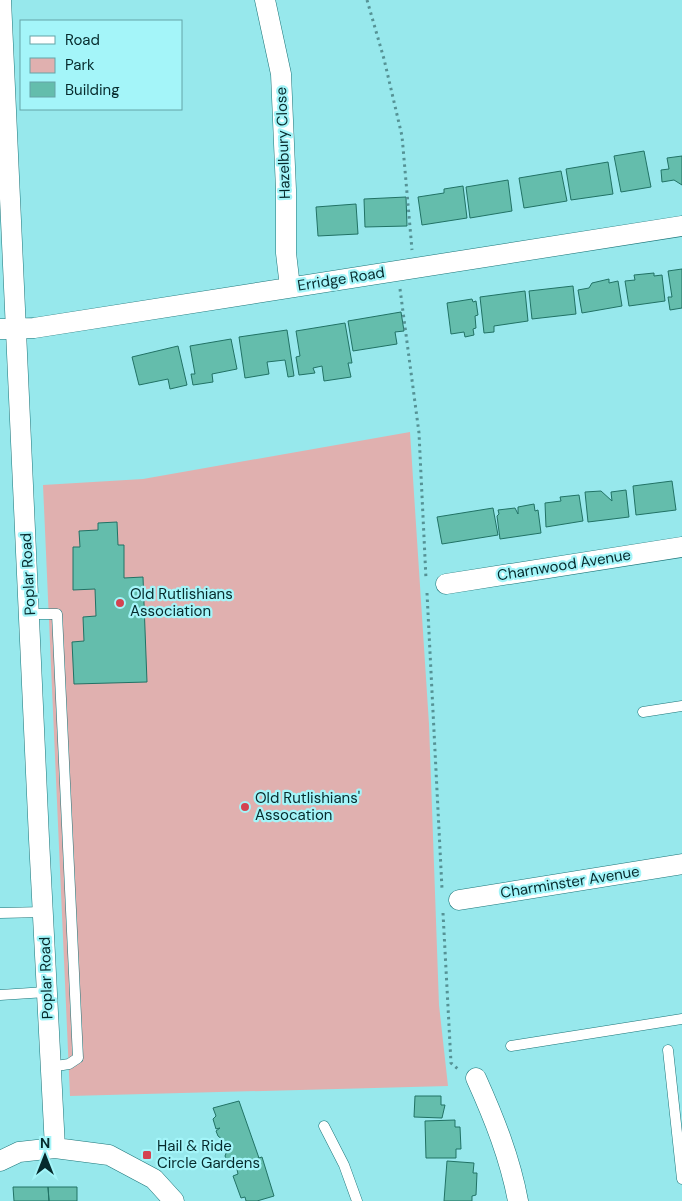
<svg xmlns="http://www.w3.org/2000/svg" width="682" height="1201" viewBox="0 0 682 1201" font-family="'DM Sans',sans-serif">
<rect width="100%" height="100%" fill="#97e8ec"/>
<path fill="#e0b0af" d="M410 432 429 724 439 1005 448 1086 70 1096 43 485 143 479Z"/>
<path fill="#64bdac" stroke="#217265" d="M644 151 651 187 621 192 614 156Z
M682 156V185L674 180 662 182 661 170 669 169 667 158Z
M608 162 613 194 571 200 566 169Z
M561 171 567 201 524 208 519 178Z
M508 180 512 211 470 218 466 187Z
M463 186 467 218 422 225 418 197 444 193V189Z
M406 197 407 226 365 227 364 199Z
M356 204 358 234 318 236 316 207Z
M682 269V308L670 310 668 297H672L668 271Z
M654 273V276L662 275 665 301 629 306 625 281 635 280 634 275Z
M609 279V283L618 281 622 306 582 313 578 290 589 288 592 283Z
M573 286 576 314 532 319 529 291Z
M525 291 528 321 494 326V332L484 333 480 297Z
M472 299 473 302 476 301 478 315 475 316 476 328 473 329 474 335 465 337 464 332 451 334 447 303Z
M401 312 404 331 395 332 397 344 353 351 348 321Z
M345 323 352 363H348L351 377 324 381 322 366 313 368 315 373 299 375 296 357 300 356 296 331Z
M287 330 294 376 288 377 285 360 267 362 269 374 245 378 239 337Z
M231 339 237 369 212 374 213 382 193 385 191 374H195L190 346Z
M178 346 187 385 170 389 168 379 139 385 132 357Z
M672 481 676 510 636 515 633 486Z
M626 490 629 517 588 522 585 492 601 491 612 501 611 492Z
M579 495 583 521 546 527 545 503 561 501 560 497Z
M534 504 535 511 538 510 541 533 500 539 497 516 499 514 498 510 515 508 518 514V507Z
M493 508 498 535 442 544 437 517Z
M117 522 118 545H124V578L143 577 147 682 74 684 72 642 84 641 83 617 96 616 95 589 73 590V547H80L79 531 98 530V523Z
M415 1096H441V1105H445L442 1118 414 1117Z
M239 1101 259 1158 234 1166 233 1163H228L225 1156 227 1151 223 1140 218 1136 216 1131 220 1128 216 1129 213 1119 216 1116 213 1108Z
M455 1120V1127H460L461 1149H456V1158H426L425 1121Z
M262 1157 274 1196 257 1201H246L245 1197 241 1198 233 1176 238 1174 236 1165Z
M447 1161 474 1163 473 1173H477L476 1195 472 1196V1201H444Z
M13 1187H48L49 1201H14Z
M48 1187H77V1201H49Z"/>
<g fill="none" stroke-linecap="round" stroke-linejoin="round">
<defs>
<path id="service" d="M30 614H57L78 1058 69 1064 50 1067
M643 712 682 706
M0 913 44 912
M0 995 46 992
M511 1046 682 1019
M668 1050 682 1179
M324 1126 344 1165 357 1201"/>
<path id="minor" d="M1 0 39 839 55 1148
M265 0 281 74 286 190V253L290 287
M0 329 34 328 682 226
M446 584 682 547
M459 900 682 864
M476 1078C494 1118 510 1158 518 1201
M0 1161 19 1152 55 1148 109 1155 154 1179 174 1201"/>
</defs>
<use href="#service" stroke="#1c7579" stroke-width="11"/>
<use href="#minor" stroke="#1c7579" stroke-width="21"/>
<path stroke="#559295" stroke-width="3" stroke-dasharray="2.5 4" stroke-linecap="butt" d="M367 0 384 59 402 136 412 250
M400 289 419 433 426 579
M427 593 442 889
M443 913 451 1063 458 1069"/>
<use href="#service" stroke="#fff" stroke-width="10"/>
<use href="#minor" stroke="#fff" stroke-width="20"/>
</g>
<g fill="#d44350" stroke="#a4f5f9" stroke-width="2">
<circle cx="120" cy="603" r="5"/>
<circle cx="245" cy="807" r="5"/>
<rect x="142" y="1150" width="10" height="10" rx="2.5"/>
</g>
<g text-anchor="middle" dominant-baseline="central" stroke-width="4.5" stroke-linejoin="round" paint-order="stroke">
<g font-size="15" fill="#062a2c" stroke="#a4f5f9">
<text transform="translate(283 143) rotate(-92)">Hazelbury Close</text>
<text transform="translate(341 279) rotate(-9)">Erridge Road</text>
<text transform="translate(564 565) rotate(-9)">Charnwood Avenue</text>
<text transform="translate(28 574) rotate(-93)">Poplar Road</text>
<text transform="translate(570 882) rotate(-9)">Charminster Avenue</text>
<text transform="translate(46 978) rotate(-92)">Poplar Road</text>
</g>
<g font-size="15" fill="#062a2c" stroke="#a4f5f9" text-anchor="start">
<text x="130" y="594">Old Rutlishians<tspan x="130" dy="17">Association</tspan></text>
<text x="255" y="798">Old Rutlishians'<tspan x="255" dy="17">Assocation</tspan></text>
<text x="157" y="1146">Hail &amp; Ride<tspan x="157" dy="17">Circle Gardens</tspan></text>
</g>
</g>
<rect x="20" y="20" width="162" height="90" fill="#a4f5f9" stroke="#65a4a7"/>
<rect x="30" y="36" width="25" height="8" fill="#ffffff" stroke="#65a4a7"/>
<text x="65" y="45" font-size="15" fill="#062a2c">Road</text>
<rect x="30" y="58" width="25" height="15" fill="#e0b0af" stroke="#65a4a7"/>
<text x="65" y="70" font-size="15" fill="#062a2c">Park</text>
<rect x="30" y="82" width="25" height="15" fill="#64bdac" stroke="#65a4a7"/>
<text x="65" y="95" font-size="15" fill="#062a2c">Building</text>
<g transform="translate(45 1156)" stroke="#a4f5f9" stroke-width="4" paint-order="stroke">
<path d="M0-4L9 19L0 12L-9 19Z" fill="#062a2c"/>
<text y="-8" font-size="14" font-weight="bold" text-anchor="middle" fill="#062a2c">N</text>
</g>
</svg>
